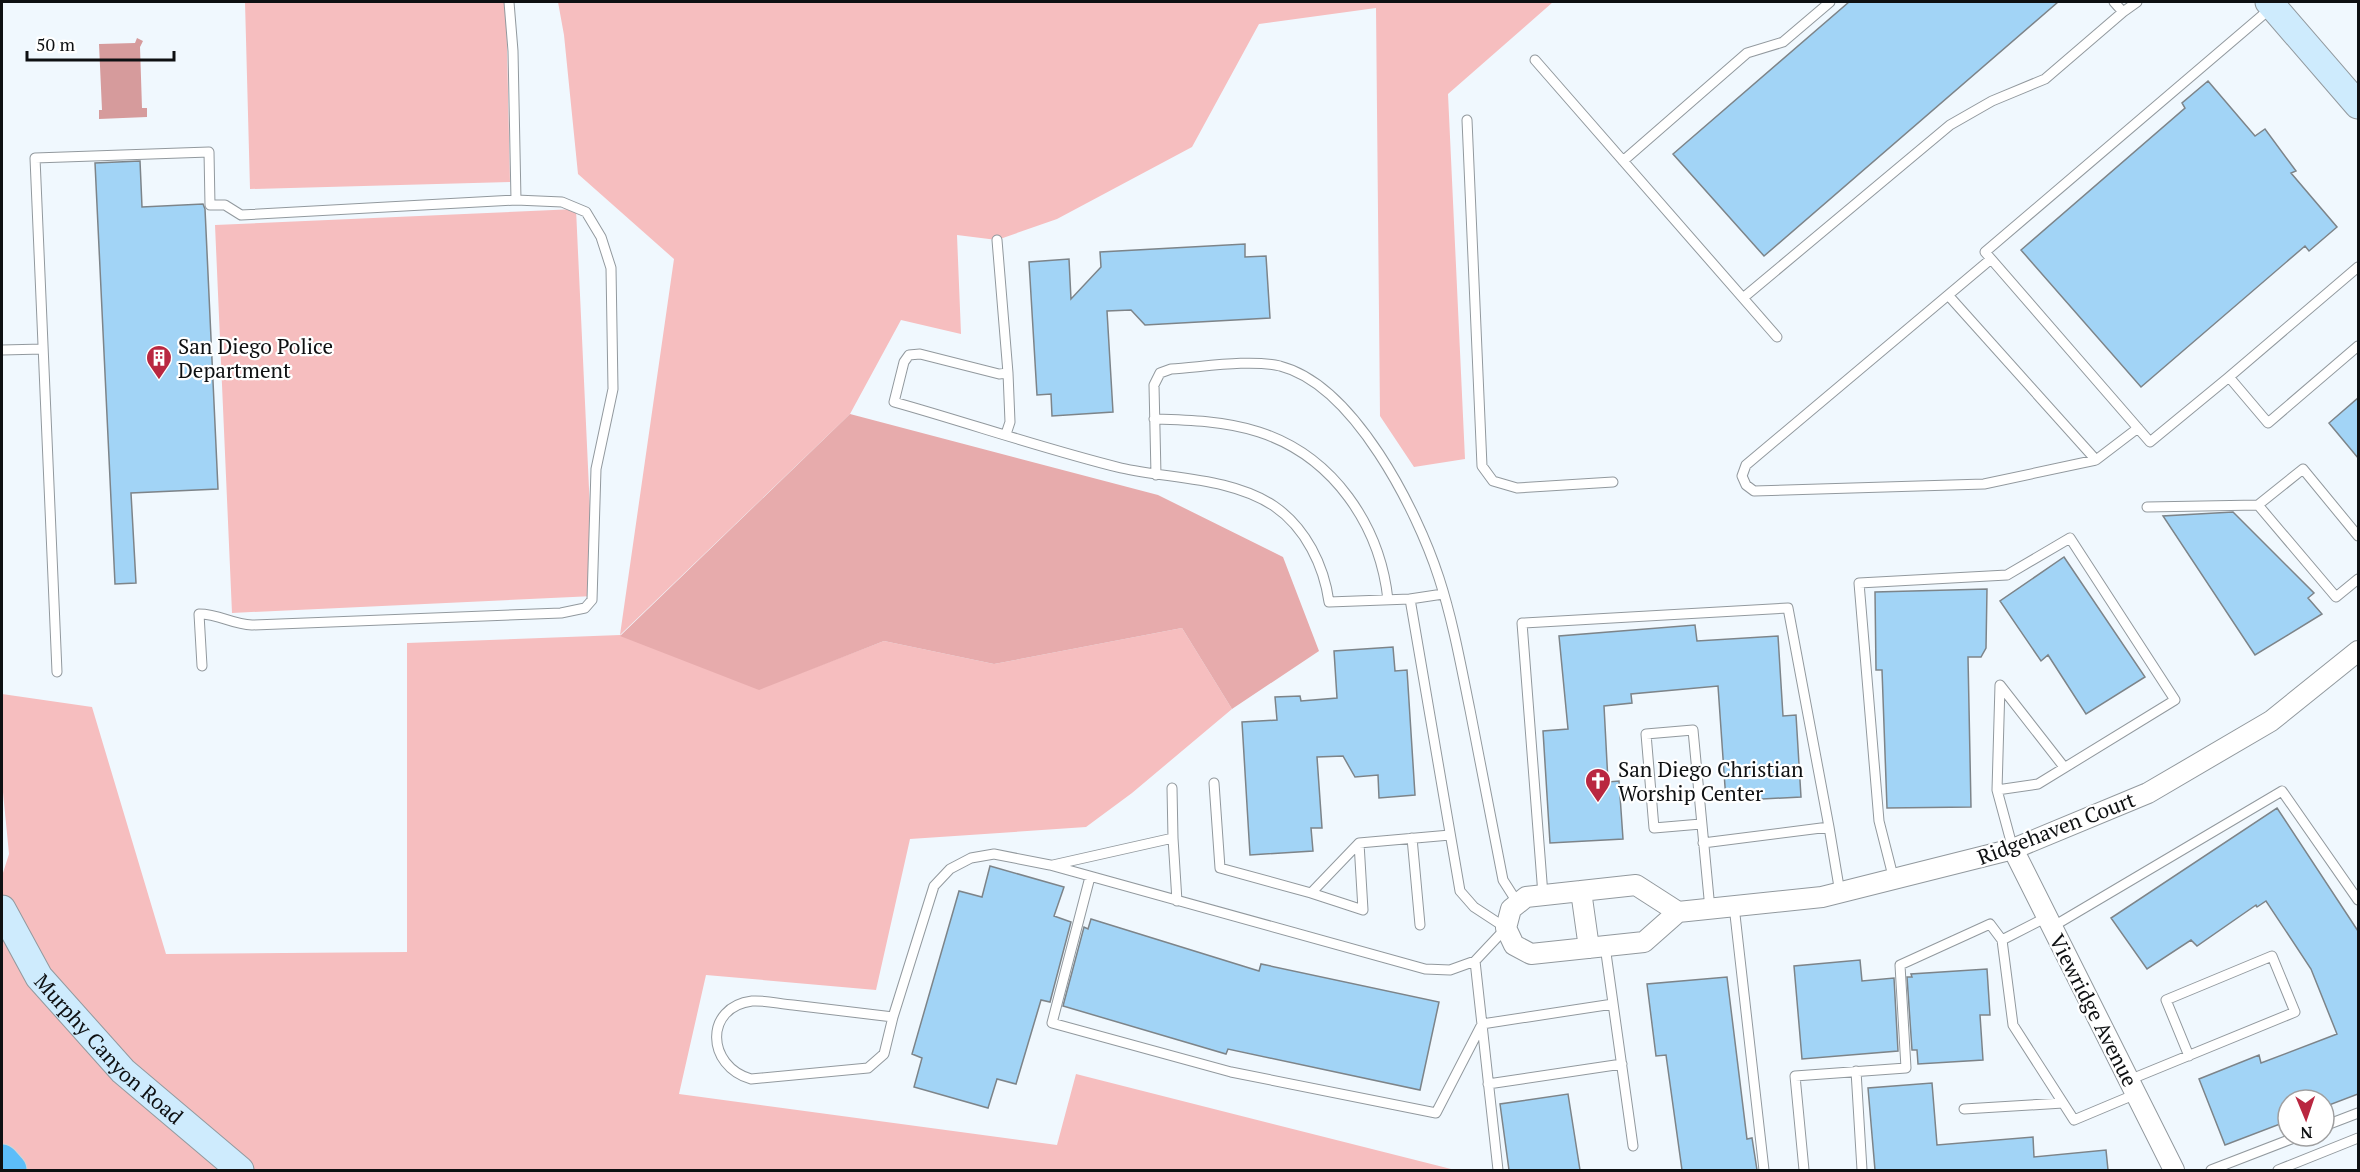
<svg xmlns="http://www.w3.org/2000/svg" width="2360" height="1172" viewBox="0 0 2360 1172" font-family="'PT Serif',serif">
<rect width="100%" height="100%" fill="#f0f8fe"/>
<path fill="#f6bebf" d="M245 2H506L510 182 250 189Z
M558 2H1553L1448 94 1465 459 1414 467 1380 416 1376 8 1259 24 1192 147 1057 219 997 240 957 235 961 334 901 320 850 414 620 635 759 689 884 641 994 664 1182 628 1232 709 1132 793 1086 827 910 839 876 990 706 975 679 1094 1057 1145 1076 1074 1455 1170H2V876L9 854 2 782V694L92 707 166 954 407 952V643L620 635 674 259 578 174 564 35Z
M576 209 594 596 232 613 215 225Z"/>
<path fill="#e7abac" d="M850 414 1158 495 1283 557 1319 651 1232 709 1182 628 994 664 884 641 759 690 620 636Z"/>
<path fill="#d69b9c" d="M137 38 143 41 140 47 142 108H147V117L99 119V110H102L99 44 135 43Z"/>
<path fill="#a2d4f6" stroke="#7d8489" stroke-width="1.5" d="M1849 2H2058L1764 256 1673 154Z
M2208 81 2255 136 2265 129 2296 171 2291 173 2337 227 2309 251 2305 246 2141 387 2021 250 2185 108 2182 103Z
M140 161 142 207 203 204 205 209 218 489 131 493 136 583 115 584 95 163Z
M1245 244V257L1266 256 1270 318 1145 325 1131 310 1107 311 1113 412 1052 416 1051 394 1037 395 1029 262 1069 259 1071 299 1101 267 1100 252Z
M2358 398V458L2329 423Z
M2233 512 2314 593 2308 598 2322 614 2255 655 2163 516Z
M2064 557 2145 677 2086 714 2048 655 2041 661 2000 601Z
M1987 589 1986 648 1981 657H1968L1971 807 1887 808 1882 670H1876L1875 592Z
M1695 625 1697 641 1778 636 1783 716 1796 715 1801 797 1726 801 1718 686 1631 694 1632 703 1604 706 1608 782 1619 781 1623 839 1550 843 1543 731 1568 729 1559 636Z
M1393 647 1395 671 1407 670 1415 795 1379 798 1378 775 1355 777 1343 756 1317 757 1322 828H1311L1313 851 1250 855 1242 722 1277 720 1275 697 1300 696 1301 701 1337 698 1334 651Z
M2277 808 2358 931V1094L2324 1107V1100H2288V1121L2225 1145 2199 1079 2259 1055 2261 1063 2337 1034 2311 969 2266 901 2257 907 2256 905 2197 946 2191 940 2147 969 2111 918Z
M990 866 1064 887 1054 916 1071 922 1050 1002 1041 1000 1016 1084 997 1079 988 1108 914 1087 922 1058 912 1054 959 891 982 897Z
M1091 919 1259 971 1261 964 1439 1002 1420 1090 1228 1049 1226 1054 1063 1006 1084 927 1088 929Z
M1860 960 1862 981 1894 978 1898 1051 1802 1059 1794 966Z
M1987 969 1990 1015H1980L1983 1060 1918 1064 1917 1050H1912L1907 977H1912L1911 974Z
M1727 977 1747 1139 1752 1138 1757 1170H1682L1666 1055 1656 1056 1647 984Z
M1932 1083 1937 1145 2033 1137 2034 1157 2106 1150 2108 1170H1875L1868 1088Z
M1568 1094 1580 1170H1509L1500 1104Z"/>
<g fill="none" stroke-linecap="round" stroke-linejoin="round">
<defs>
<path id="service" d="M2114 2 2123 12 2137 2
M2271 8 1985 252 2150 442 2229 377 2268 423 2358 346
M1535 60 1777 337
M1467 120 1482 466 1493 481 1517 488 1613 482
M1623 161 1747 53 1783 42 1830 2
M997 240 1008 373 1010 422 1006 434
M1991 259 1746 465 1742 476 1746 485 1754 491 1984 484 2096 460 2138 428
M1948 295 2096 460
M1743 298 1950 125 1992 101 2045 79 2123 12
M2 350 43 349
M1008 373 999 374 920 354 909 355 904 362 894 402C969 423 1044 449 1121 468 1170 479 1230 477 1274 506 1306 528 1324 566 1329 602L1410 599 1443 594
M2229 377 2358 267
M1154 419C1189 420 1225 421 1259 432 1333 456 1380 525 1388 600
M1156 475 1154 385 1160 373 1171 369C1203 367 1249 359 1280 366 1354 385 1417 510 1439 578 1453 621 1461 666 1470 710 1481 767 1492 823 1503 880L1517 902
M2147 507 2258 505
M2358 536 2303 469 2258 505 2336 597 2358 579
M1410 599 1460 891 1474 907 1506 928 1475 961 1498 1170
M202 666 199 614C220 614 231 624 252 625L561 613 585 608 592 600 596 469 613 389 611 268 601 237 586 212 562 202 516 200 513 51 509 2
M57 672 35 158 209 152 210 205H225L241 215 516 200
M1214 783 1220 868 1311 893 1359 843 1450 835
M1172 788 1173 838
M1997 790 2000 685 2064 767
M1701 824 1654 828 1646 734 1693 730 1710 909
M1412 838 1420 925
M1703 843 1829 827 1840 893
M1053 865 1173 838 1177 901
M1090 877 1052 1023 1231 1072 1436 1113 1482 1024 1613 1004
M1894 880 1879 821 1859 583 2007 575 2070 538 2175 700 2038 784 1997 790 2013 849
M1311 893 1363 910 1359 843
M1543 895 1522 623 1788 608 1829 827
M1734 906 1764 1170
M2052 927 2282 791 2358 900
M2002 940 2013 1025 2074 1120 2136 1094
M1605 946 1633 1146
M893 1017 884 1054 868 1068 751 1079C706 1066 704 1007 752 1001 765 1000 780 1004 793 1005 826 1009 860 1013 893 1017L934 886 950 869 971 858 994 854 1050 865 1425 969 1450 970 1475 961
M1856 1071 1862 1170
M2129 1080 2295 1012 2272 956 2166 1000 2189 1056
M1488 1084 1622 1064
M1964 1109 2063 1103
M2324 1126 2358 1113
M1804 1170 1795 1076 1906 1068 1900 965 1990 924 2002 940 2047 917
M2211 1170 2299 1136
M2278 1170 2358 1138"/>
<path id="minor" d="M2013 849 2174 1170
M1581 891 1589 948
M1678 912 1636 885 1526 897 1511 909 1506 928 1514 945 1531 954 1644 942 1678 912 1822 897 2013 849 2148 793 2271 721 2358 651"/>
<g id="secondary">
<path d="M2269 2 2358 105"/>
<path id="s1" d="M2 909 39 977 123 1071 240 1170"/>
</g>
<path id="motorway" d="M2 1161 10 1170"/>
</defs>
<use href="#service" stroke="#92999e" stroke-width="11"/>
<use href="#minor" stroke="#92999e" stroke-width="22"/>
<use href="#secondary" stroke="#92999e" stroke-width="29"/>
<use href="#motorway" stroke="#d4d4d4" stroke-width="35"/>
<use href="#service" stroke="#fff" stroke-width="9"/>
<use href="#minor" stroke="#fff" stroke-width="20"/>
<use href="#secondary" stroke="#ceebfd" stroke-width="27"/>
<use href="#motorway" stroke="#5cbdf9" stroke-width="33"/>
</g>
<defs>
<symbol id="building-pin" viewBox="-11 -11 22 30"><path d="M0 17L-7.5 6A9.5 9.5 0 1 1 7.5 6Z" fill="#b92740" stroke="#fff"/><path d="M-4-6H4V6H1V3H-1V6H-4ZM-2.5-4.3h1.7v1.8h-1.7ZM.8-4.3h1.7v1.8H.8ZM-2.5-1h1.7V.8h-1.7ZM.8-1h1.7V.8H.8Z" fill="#fff"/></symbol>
<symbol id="church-pin" viewBox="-11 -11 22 30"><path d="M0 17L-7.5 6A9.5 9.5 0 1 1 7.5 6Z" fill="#b92740" stroke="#fff"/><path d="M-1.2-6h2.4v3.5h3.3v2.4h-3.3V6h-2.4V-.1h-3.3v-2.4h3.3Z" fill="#fff"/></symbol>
</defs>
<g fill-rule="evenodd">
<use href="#building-pin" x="144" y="343" width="30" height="40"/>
<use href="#church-pin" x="1583" y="766" width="30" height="40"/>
</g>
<g text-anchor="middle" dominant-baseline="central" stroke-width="4.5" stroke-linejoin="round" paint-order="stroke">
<g font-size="21" fill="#0e1012" stroke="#fff" text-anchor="start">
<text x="178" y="346">San Diego Police<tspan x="178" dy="24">Department</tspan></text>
<text x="1618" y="769">San Diego Christian<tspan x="1618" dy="24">Worship Center</tspan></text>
</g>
<g font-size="21" fill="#0e1012" stroke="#fff">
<text transform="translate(2056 828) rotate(-21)">Ridgehaven Court</text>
<text transform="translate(2094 1010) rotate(63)">Viewridge Avenue</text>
<text stroke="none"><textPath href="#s1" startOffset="178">Murphy Canyon Road</textPath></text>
</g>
</g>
<rect width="2360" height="1172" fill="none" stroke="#0e1012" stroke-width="6"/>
<g transform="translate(2306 1118) rotate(178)"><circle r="28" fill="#ffffff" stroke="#9f9fa0" stroke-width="1.5"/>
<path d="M0-4.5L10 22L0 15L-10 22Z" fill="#b92740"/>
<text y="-9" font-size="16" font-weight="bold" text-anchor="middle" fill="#0e1012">N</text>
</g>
<path d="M27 51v9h147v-9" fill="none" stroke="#0e1012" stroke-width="3"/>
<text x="36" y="51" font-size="18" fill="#0e1012" stroke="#ffffff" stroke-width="4.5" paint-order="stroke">50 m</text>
</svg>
